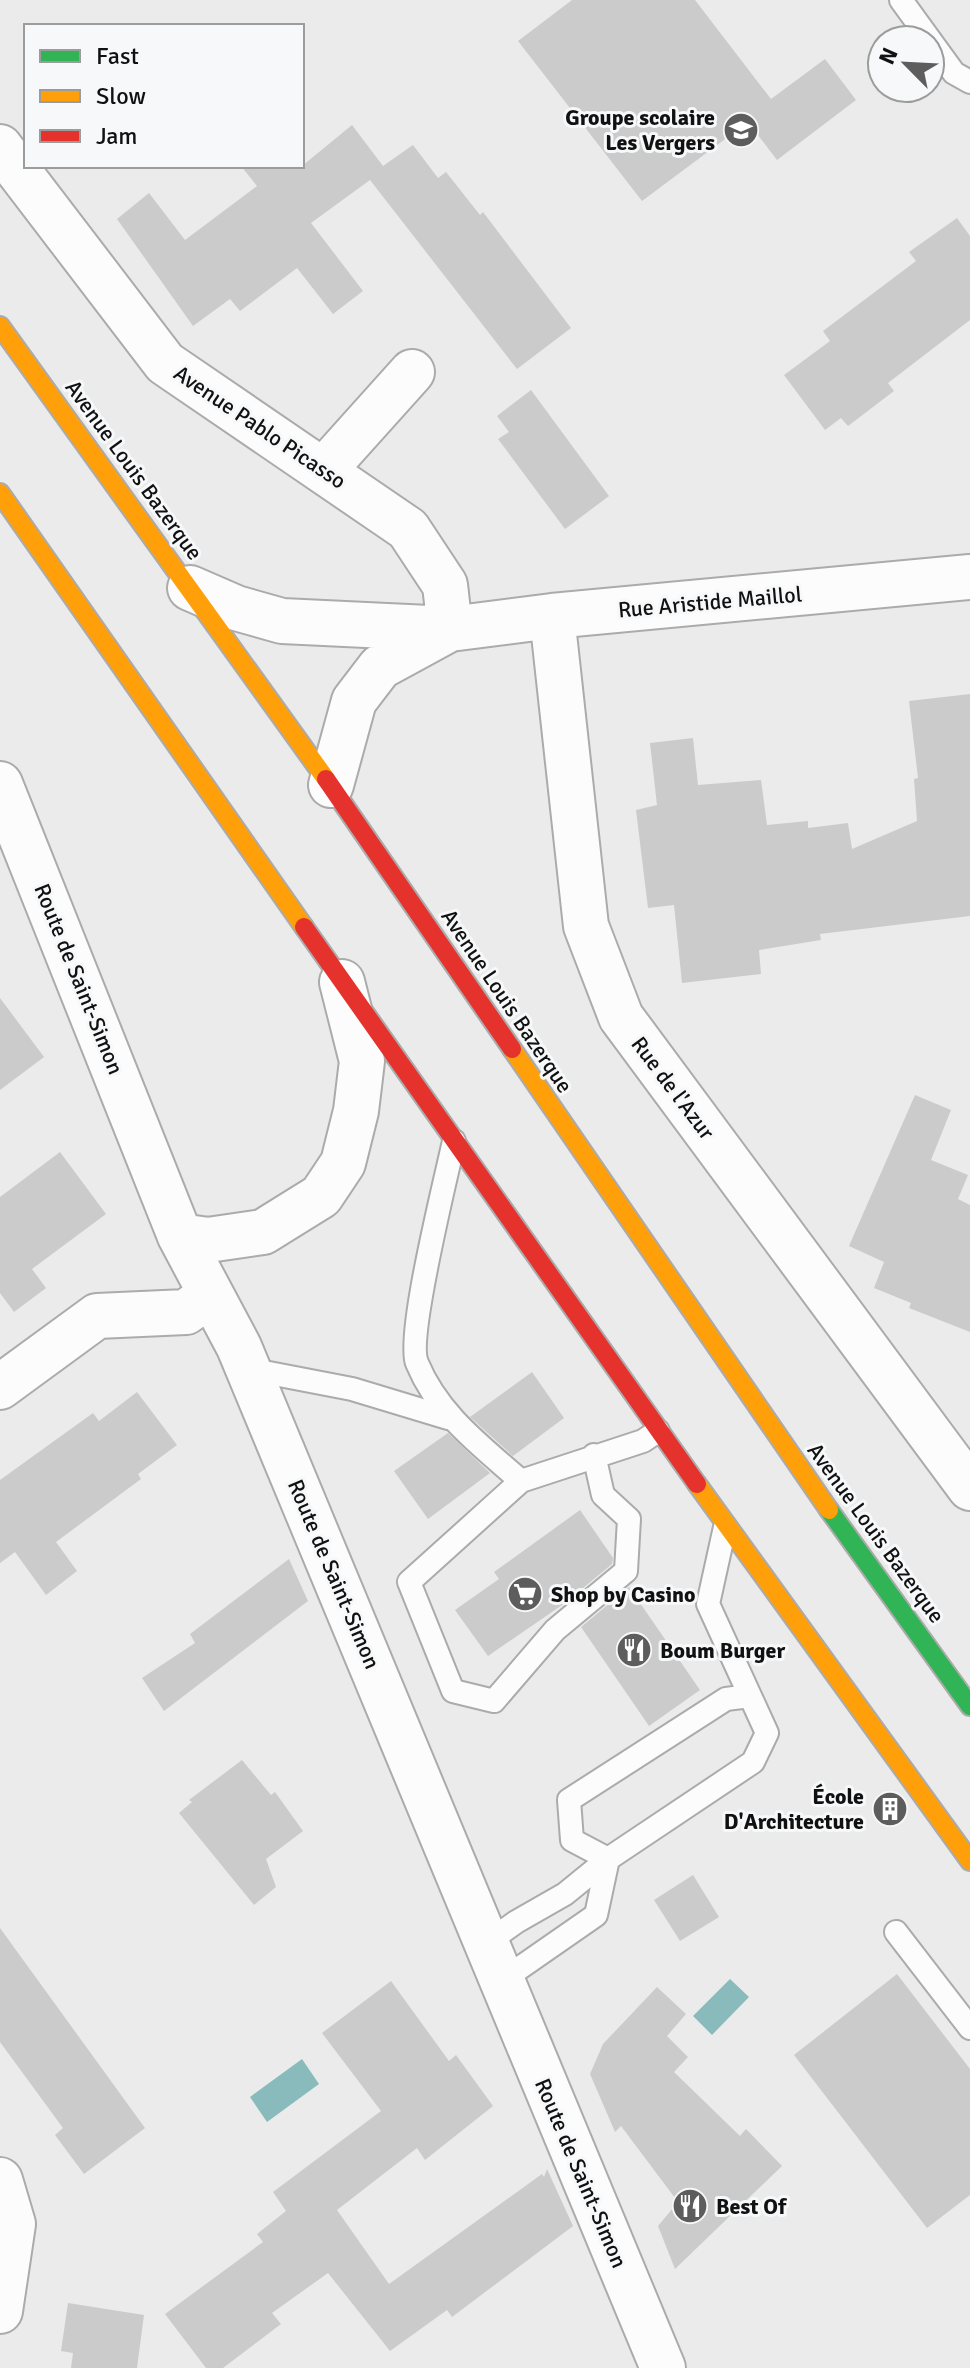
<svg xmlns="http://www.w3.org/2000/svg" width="970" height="2368" viewBox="0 0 970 2368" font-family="Signika,sans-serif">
<rect width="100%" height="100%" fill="#ebebeb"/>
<path fill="#8abbbc" d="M730 1979 749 1997 712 2035 693 2016Z
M302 2059 319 2084 267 2122 250 2097Z"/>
<path fill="#cccbcb" d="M572 0H695L771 99 825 59 856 100 777 160 748 122 642 201 518 41Z
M352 125 383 166 413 145 438 178 446 172 480 215 483 212 571 328 517 369 370 180 311 223 363 291 333 314 297 268 240 311 230 299 193 326 117 219 149 193 185 240 257 186 241 166H302Z
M957 218 970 236V320L888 383 894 391 848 426 841 418 825 430 784 375 830 341 823 331 916 261 909 252Z
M531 390 609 496 565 529 498 439 509 432 497 416Z
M970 694V916L820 934 821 940 759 950 761 974 682 983 674 905 648 908 636 810 657 805 650 743 693 738 698 785 761 780 767 825 808 821V828L848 823 852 849 917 821 914 779 918 778 909 701Z
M0 998 44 1057 0 1090Z
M915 1095 951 1110 931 1160 968 1175 958 1199 970 1205V1332L909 1308 911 1303 874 1288 884 1262 849 1246Z
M60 1152 106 1214 32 1269 46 1288 14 1312 0 1293V1197Z
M532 1372 564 1418 513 1456 470 1417Z
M137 1392 177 1445 138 1474 141 1479 56 1542 77 1571 46 1595 15 1552 0 1563V1480L93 1413 99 1421Z
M448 1433 490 1473 428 1519 394 1471Z
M580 1510 613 1558 612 1564 565 1603 488 1656 455 1610 499 1579 494 1572Z
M289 1559 308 1601 164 1711 142 1678 195 1643 190 1634Z
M629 1587 700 1690 649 1726 581 1627Z
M242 1760 271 1795 275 1792 303 1831 266 1859 276 1887 254 1905 179 1813 192 1802 189 1800Z
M693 1875 719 1917 680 1941 654 1900Z
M0 1928 145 2128 84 2174 55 2135 63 2128 0 2042Z
M897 1974 970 2069V2195L927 2228 794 2055Z
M391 1981 449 2061 456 2055 493 2106 425 2160 417 2148 337 2210 389 2284 542 2174 544 2177 547 2169 573 2226 452 2317 447 2310 390 2351 328 2273 272 2313 281 2324 223 2368H206L165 2314 263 2242 257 2234 286 2211 273 2192 381 2111 322 2033Z
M657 1987 686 2014 667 2036 688 2057 674 2072 740 2136 746 2129 782 2166 675 2269 658 2226 678 2202 621 2126 615 2132 590 2074 603 2044Z
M68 2303 144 2315 137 2368H71L73 2353 61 2351Z"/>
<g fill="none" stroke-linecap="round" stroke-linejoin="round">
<defs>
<path id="lane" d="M901 0 930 40
M930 40 954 73 970 82
M454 1141C446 1178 406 1337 417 1363 438 1414 480 1445 521 1481L643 1441 658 1431
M251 1380 269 1373 352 1389 448 1418
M521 1481 409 1582 453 1691 494 1701 555 1630 626 1571 629 1519 603 1495 594 1455
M896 1932 970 2028
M487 1943 516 1922 565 1894 608 1859 753 1762 767 1733 708 1604 725 1527
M501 1981 596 1915 608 1859 572 1840 569 1800 726 1699 750 1696"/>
<path id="street" d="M0 147 165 363 408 529 445 585 450 629
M324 470 412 372
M190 588 236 608 282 621 450 629 552 616 970 577
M552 616 586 926 621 1017 970 1488
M0 784 180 1236 239 1347 663 2368
M331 785 354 701 380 667 448 630
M180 1236 208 1240 263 1232 321 1196 343 1163 356 1111 362 1061 342 982
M0 1387 97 1316 186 1312 210 1295
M0 2180 13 2224 0 2311"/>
<path id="fast" d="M829 1510 970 1706"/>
<path id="slow" d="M0 326 326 779
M0 493 304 927
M512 1049 829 1510
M697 1484 970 1861"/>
<path id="jam" d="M326 779 512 1049
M304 927 697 1484"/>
</defs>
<use href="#lane" stroke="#ababab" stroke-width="26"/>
<use href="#street" stroke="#ababab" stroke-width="48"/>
<use href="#fast" stroke="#ababab" stroke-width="22"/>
<use href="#slow" stroke="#ababab" stroke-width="22"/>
<use href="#jam" stroke="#ababab" stroke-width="22"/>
<use href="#lane" stroke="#fcfcfc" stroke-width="22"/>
<use href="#street" stroke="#fcfcfc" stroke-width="44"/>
<use href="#fast" stroke="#30b455" stroke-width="18"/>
<use href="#slow" stroke="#ff9f0a" stroke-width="18"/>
<use href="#jam" stroke="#e5322d" stroke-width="18"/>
</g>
<defs>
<symbol id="school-disc" viewBox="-11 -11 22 22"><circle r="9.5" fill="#5d5d5d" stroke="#f7f8f9"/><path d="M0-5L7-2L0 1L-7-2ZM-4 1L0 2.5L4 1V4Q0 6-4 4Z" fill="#fff"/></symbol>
<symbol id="supermarket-disc" viewBox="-11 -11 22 22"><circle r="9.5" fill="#5d5d5d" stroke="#f7f8f9"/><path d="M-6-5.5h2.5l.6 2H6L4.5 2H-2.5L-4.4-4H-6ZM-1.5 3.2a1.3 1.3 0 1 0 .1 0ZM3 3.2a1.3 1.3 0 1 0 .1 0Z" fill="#fff"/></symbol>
<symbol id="restaurant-disc" viewBox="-11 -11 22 22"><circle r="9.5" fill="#5d5d5d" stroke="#f7f8f9"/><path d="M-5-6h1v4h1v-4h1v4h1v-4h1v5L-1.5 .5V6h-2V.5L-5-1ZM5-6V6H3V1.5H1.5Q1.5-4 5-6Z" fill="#fff"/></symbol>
<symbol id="building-disc" viewBox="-11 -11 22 22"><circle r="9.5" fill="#5d5d5d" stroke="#f7f8f9"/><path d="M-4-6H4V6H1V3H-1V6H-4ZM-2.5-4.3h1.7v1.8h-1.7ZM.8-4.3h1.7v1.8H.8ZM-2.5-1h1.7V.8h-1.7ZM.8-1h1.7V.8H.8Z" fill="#fff"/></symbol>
</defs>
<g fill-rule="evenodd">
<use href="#school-disc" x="721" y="110" width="40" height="40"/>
<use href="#supermarket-disc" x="505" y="1574" width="40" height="40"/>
<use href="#restaurant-disc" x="614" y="1630" width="40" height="40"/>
<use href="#building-disc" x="870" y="1789" width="40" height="40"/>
<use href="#restaurant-disc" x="670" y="2186" width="40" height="40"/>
</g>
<g text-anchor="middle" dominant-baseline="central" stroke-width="6" stroke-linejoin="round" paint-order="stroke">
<g font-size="22" font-weight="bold" fill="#111" stroke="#f7f8f9" text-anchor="start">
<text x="715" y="117" text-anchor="end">Groupe scolaire<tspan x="715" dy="25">Les Vergers</tspan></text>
<text x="551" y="1594">Shop by Casino</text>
<text x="660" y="1650">Boum Burger</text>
<text x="864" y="1796" text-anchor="end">École<tspan x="864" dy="25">D'Architecture</tspan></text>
<text x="716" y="2206">Best Of</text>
</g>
<g font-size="22" fill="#111" stroke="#f7f8f9">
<text transform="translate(260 427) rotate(34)">Avenue Pablo Picasso</text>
<text transform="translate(134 470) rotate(54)">Avenue Louis Bazerque</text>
<text transform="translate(710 602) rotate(-5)">Rue Aristide Maillol</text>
<text transform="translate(79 979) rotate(68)">Route de Saint-Simon</text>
<text transform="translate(507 1001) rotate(56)">Avenue Louis Bazerque</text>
<text transform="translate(673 1088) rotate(53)">Rue de l'Azur</text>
<text transform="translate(876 1533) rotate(54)">Avenue Louis Bazerque</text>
<text transform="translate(334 1574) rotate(67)">Route de Saint-Simon</text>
<text transform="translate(581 2173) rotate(67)">Route de Saint-Simon</text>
</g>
</g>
<rect x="24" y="24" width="280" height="144" fill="#f7f8f9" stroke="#9b9c9c" stroke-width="2"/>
<rect x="40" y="50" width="40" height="12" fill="#30b455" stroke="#9b9c9c" stroke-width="2"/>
<text x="96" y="64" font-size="24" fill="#111111">Fast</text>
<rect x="40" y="90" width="40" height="12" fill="#ff9f0a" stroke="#9b9c9c" stroke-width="2"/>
<text x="96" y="104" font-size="24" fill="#111111">Slow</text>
<rect x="40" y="130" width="40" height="12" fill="#e5322d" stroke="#9b9c9c" stroke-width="2"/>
<text x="96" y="144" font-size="24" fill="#111111">Jam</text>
<g transform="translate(906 64) rotate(294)"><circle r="38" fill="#f7f8f9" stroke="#9b9c9c" stroke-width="2"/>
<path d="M0-6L14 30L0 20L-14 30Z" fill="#5d5d5d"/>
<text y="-12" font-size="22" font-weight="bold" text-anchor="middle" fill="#111111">N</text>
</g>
</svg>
